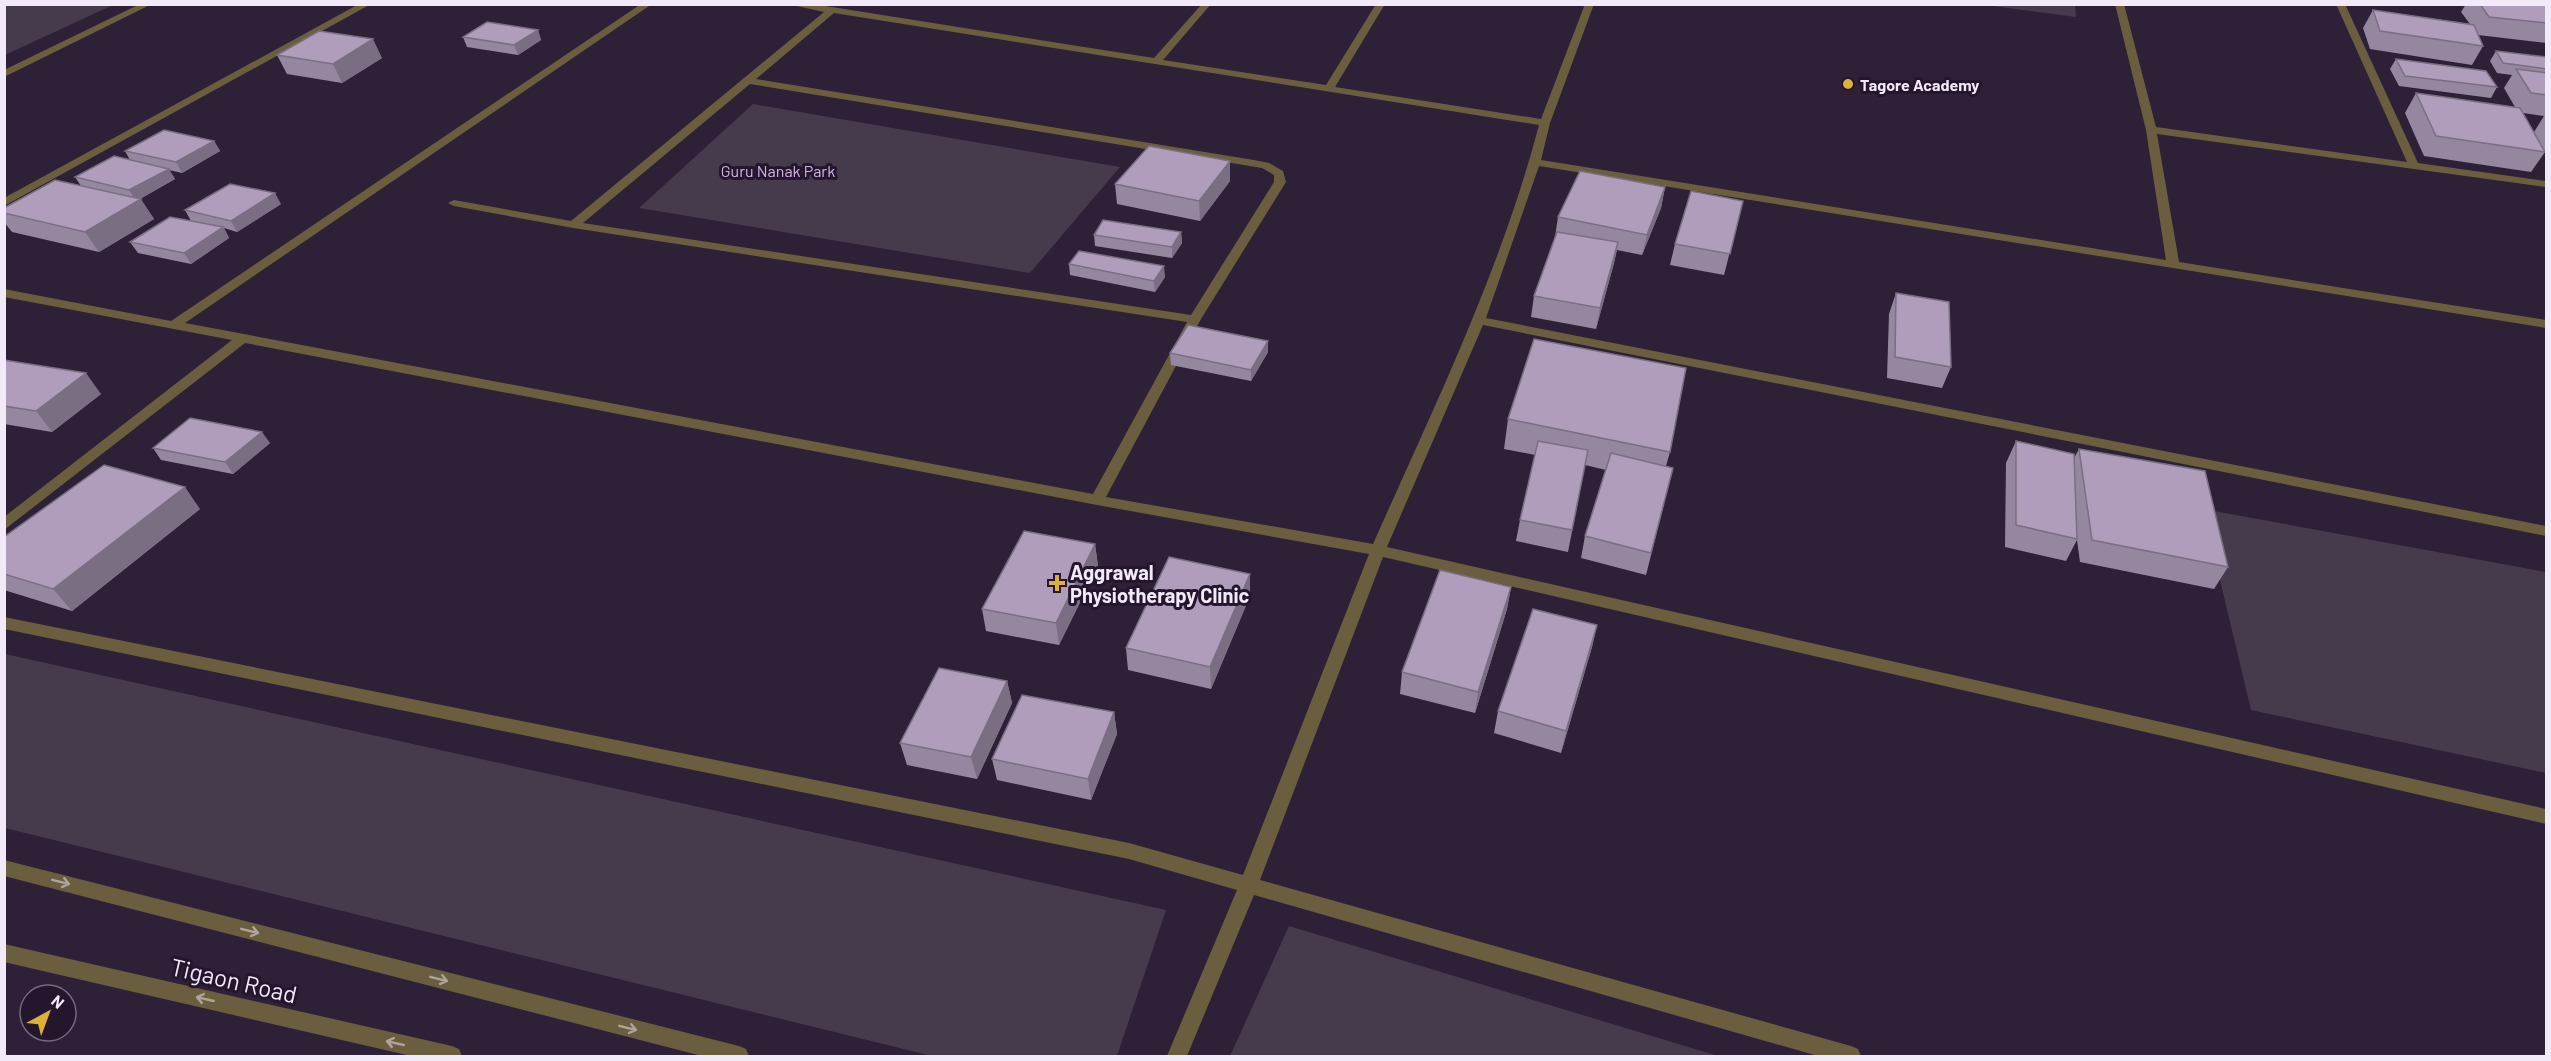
<svg xmlns="http://www.w3.org/2000/svg" width="2551" height="1061" viewBox="0 0 2551 1061" font-family="Barlow,sans-serif">
<rect width="100%" height="100%" fill="#2e2037"/>
<path fill="#463a4d" d="M5 4H113V5L5 55Z
M1986 5H2075L2076 17Z
M753 104 1120 167 1030 273 639 208Z
M2203 509 2546 572V773L2251 710Z
M5 654 1166 910 1117 1056H932L5 828Z
M1289 926 1718 1056H1230Z"/>
<g fill="none" stroke-linecap="round" stroke-linejoin="round">
<path fill="#6a5e3f" fill-rule="evenodd" d="M140 4H152L4 77V70Z
M359 4H371L4 206V198Z
M641 4H652L185 323 1093 494 1187 322 573 228 454 206 448 203 454 200 571 221 824 12 788 4H813L1154 58 1202 4H1211L1163 60 1326 85 1376 4H1385L1335 87 1541 119 1585 4H1594L1550 123 1541 160 2166 260 2146 130 2115 4H2124L2156 127 2407 162 2336 4H2345L2418 163 2546 181V187L2157 134 2179 262 2546 320V328L1539 166 1486 318 2546 526V536L1483 325 1387 547 2546 809V824L1383 557 1260 880 1851 1046 1858 1049 1861 1056H1818L1254 895 1187 1056H1167L1237 890 1129 859 4 629V617L1129 843 1243 875 1369 554 1097 505 245 343 4 530V517L232 340 4 297V289L171 321ZM834 13 1539 125C1501 270 1434 407 1373 544L1106 497 1201 319 1286 182 1283 171 1269 163 1254 160 756 79ZM750 84 1262 168 1274 175V182L1191 315 583 223Z"/>
<path fill="#6a5e3f" fill-rule="evenodd" d="M4 860 739 1046 746 1049 749 1056H702L4 876Z
M4 944 452 1046 459 1049 462 1056H411L4 962Z"/>
</g>
<path fill="#9687a1" fill-rule="evenodd" d="M2466 4H2547V43L2478 35 2483 46 2472 65 2370 49 2363 28 2373 10 2470 24 2461 12Z
M538 30 541 40 518 55 467 47 463 37Z
M2496 51 2547 57V154L2543 149 2545 152 2531 172 2424 156 2405 113 2416 93 2515 107 2504 88 2512 75 2497 73 2490 61ZM2523 113 2544 116 2534 132Z
M277 55 382 58 342 83 287 74Z
M2396 59 2497 87 2491 98 2399 86 2390 69Z
M214 141 220 151 182 173 169 170 175 179 140 199 154 219 99 252 12 232 4 222V208L81 186 75 177 130 160 125 151Z
M1230 161V181L1200 221 1117 204 1115 184Z
M1665 187 1661 208 1642 255 1617 250 1614 263 1596 329 1531 317 1534 296 1555 237 1558 217Z
M1743 201 1724 275 1670 265 1675 244Z
M281 204 237 232 224 228 229 238 191 264 138 253 130 242 191 221 185 210Z
M1181 232 1182 243 1172 258 1095 246 1094 235Z
M1069 264 1165 277 1155 292 1070 275Z
M1896 293 1951 367 1942 388 1887 378 1889 314Z
M1268 341V352L1251 381 1171 365 1170 353Z
M4 360 101 394 52 432 4 424Z
M1508 419 1670 452 1666 466 1673 468 1646 575 1581 558 1585 536 1606 470 1585 465 1568 552 1516 541 1520 520 1535 455 1504 449Z
M2016 441 2074 458 2079 449 2228 567 2214 589 2080 562 2077 540 2066 561 2005 547 2006 463Z
M270 443 233 474 161 460 153 448Z
M200 509 72 611 4 590V537Z
M1095 544 1098 566 1059 645 986 631 982 609Z
M1511 587 1507 609 1475 713 1400 694 1402 672Z
M1250 596 1211 689 1128 670 1126 648Z
M1597 625 1592 647 1561 753 1494 733 1498 711Z
M1007 681 1012 703 977 779 907 765 900 743Z
M1114 712 1117 734 1091 800 997 780 992 759Z"/>
<path fill="#7a6e83" d="M538 30 541 40 518 55 514 45Z
M373 39 382 58 342 83 333 64Z
M214 141 220 151 182 173 176 162Z
M1230 161V181L1200 221 1199 201Z
M169 169 175 179 136 201 129 190Z
M1665 187 1661 208 1642 255 1647 235Z
M275 193 281 204 237 232 231 221Z
M141 199 154 219 99 252 85 232Z
M223 227 229 238 191 264 184 253Z
M1181 232 1182 243 1172 258V247Z
M1618 242 1614 263 1596 329 1600 308Z
M1164 266 1165 277 1155 292 1154 281Z
M1268 341V352L1251 381V370Z
M86 373 101 394 52 432 36 411Z
M262 432 270 443 233 474 225 462Z
M185 487 200 509 72 611 53 589Z
M1095 544 1098 566 1059 645 1056 623Z
M1250 574V596L1211 689 1210 667Z
M1511 587 1507 609 1475 713 1478 692Z
M1597 625 1592 647 1561 753 1566 731Z
M1007 681 1012 703 977 779 971 757Z
M1114 712 1117 734 1091 800 1088 779Z"/>
<path fill="#af9dbb" stroke="#7a6e83" stroke-width="1.5" d="M2480 4H2547V23L2489 17Z
M2373 10 2474 25 2483 46 2380 31Z
M487 22 538 30 514 45 463 37Z
M319 31 373 39 333 64 277 55Z
M2496 51 2547 57V69L2503 63Z
M2396 59 2486 71 2497 87 2405 76Z
M2516 69 2547 73V95L2531 93Z
M2416 93 2520 108 2545 152 2436 136Z
M164 130 214 141 176 162 125 151Z
M1149 146 1230 161 1199 201 1115 184Z
M114 156 169 169 129 190 75 177Z
M1580 171 1665 187 1647 235 1558 217Z
M55 180 141 199 85 232 4 213V208Z
M230 184 275 193 231 221 185 210Z
M1691 191 1743 201 1730 254 1675 244Z
M170 217 223 227 184 253 130 242Z
M1103 220 1181 232 1172 247 1094 235Z
M1557 232 1618 242 1600 308 1534 296Z
M1079 251 1164 266 1154 281 1069 264Z
M1896 293 1949 302 1951 367 1895 357Z
M1188 325 1268 341 1251 370 1170 353Z
M1534 339 1686 368 1670 452 1508 419Z
M4 360 86 373 36 411 4 406Z
M190 418 262 432 225 462 153 448Z
M1538 441 1588 450 1572 530 1520 520Z
M2016 441 2074 454 2077 539 2016 525Z
M2079 449 2205 471 2228 567 2092 540Z
M1611 453 1673 468 1651 553 1585 536Z
M104 465 185 487 53 589 4 574V537Z
M1024 531 1095 544 1056 623 982 609Z
M1169 557 1250 574 1210 667 1126 648Z
M1440 570 1511 587 1478 692 1402 672Z
M1533 609 1597 625 1566 731 1498 711Z
M939 668 1007 681 971 757 900 743Z
M1022 695 1114 712 1088 779 992 759Z"/>
<defs><path id="oneway-shaft" d="M-6 0H5M1.5-3L5.5 0L1.5 3" fill="none" stroke-width="1.6" stroke-linecap="round" stroke-linejoin="round" transform="scale(1.5)"/></defs>
<g stroke="#aea49c">
<use href="#oneway-shaft" transform="translate(61 882) rotate(14)"/>
<use href="#oneway-shaft" transform="translate(250 931) rotate(14)"/>
<use href="#oneway-shaft" transform="translate(439 979) rotate(14)"/>
<use href="#oneway-shaft" transform="translate(205 999) rotate(-167)"/>
<use href="#oneway-shaft" transform="translate(628 1028) rotate(14)"/>
<use href="#oneway-shaft" transform="translate(395 1043) rotate(-167)"/>
</g>
<g fill="#ddb133" stroke="#24162d" stroke-width="2">
<circle cx="1848" cy="84" r="6"/>
<path d="M1054 574h6v6h6v6h-6v6h-6v-6h-6v-6h6z"/>
</g>
<g text-anchor="middle" dominant-baseline="central" stroke-width="6" stroke-linejoin="round" paint-order="stroke">
<g font-size="16" font-weight="bold" fill="#f2e9f9" stroke="#24162d" text-anchor="start">
<text x="1860" y="84">Tagore Academy</text>
</g>
<g font-size="16" fill="#d2b4e6" stroke="#24162d">
<text x="778" y="170">Guru Nanak Park</text>
</g>
<g font-size="20" font-weight="bold" fill="#f2e9f9" stroke="#24162d" text-anchor="start">
<text x="1070" y="572">Aggrawal<tspan x="1070" dy="23">Physiotherapy Clinic</tspan></text>
</g>
<g font-size="24" fill="#f2e9f9" stroke="#24162d">
<text transform="translate(234 980) rotate(13)">Tigaon Road</text>
</g>
</g>
<rect width="2551" height="1061" fill="none" stroke="#f2e9f9" stroke-width="12"/>
<g transform="translate(48 1013) rotate(41)"><circle r="28" fill="#24162d" stroke="#766a7f" stroke-width="1.5"/>
<path d="M0-4.5L10 22L0 15L-10 22Z" fill="#ddb133"/>
<text y="-9" font-size="16" font-weight="bold" text-anchor="middle" fill="#f2e9f9">N</text>
</g>
</svg>
